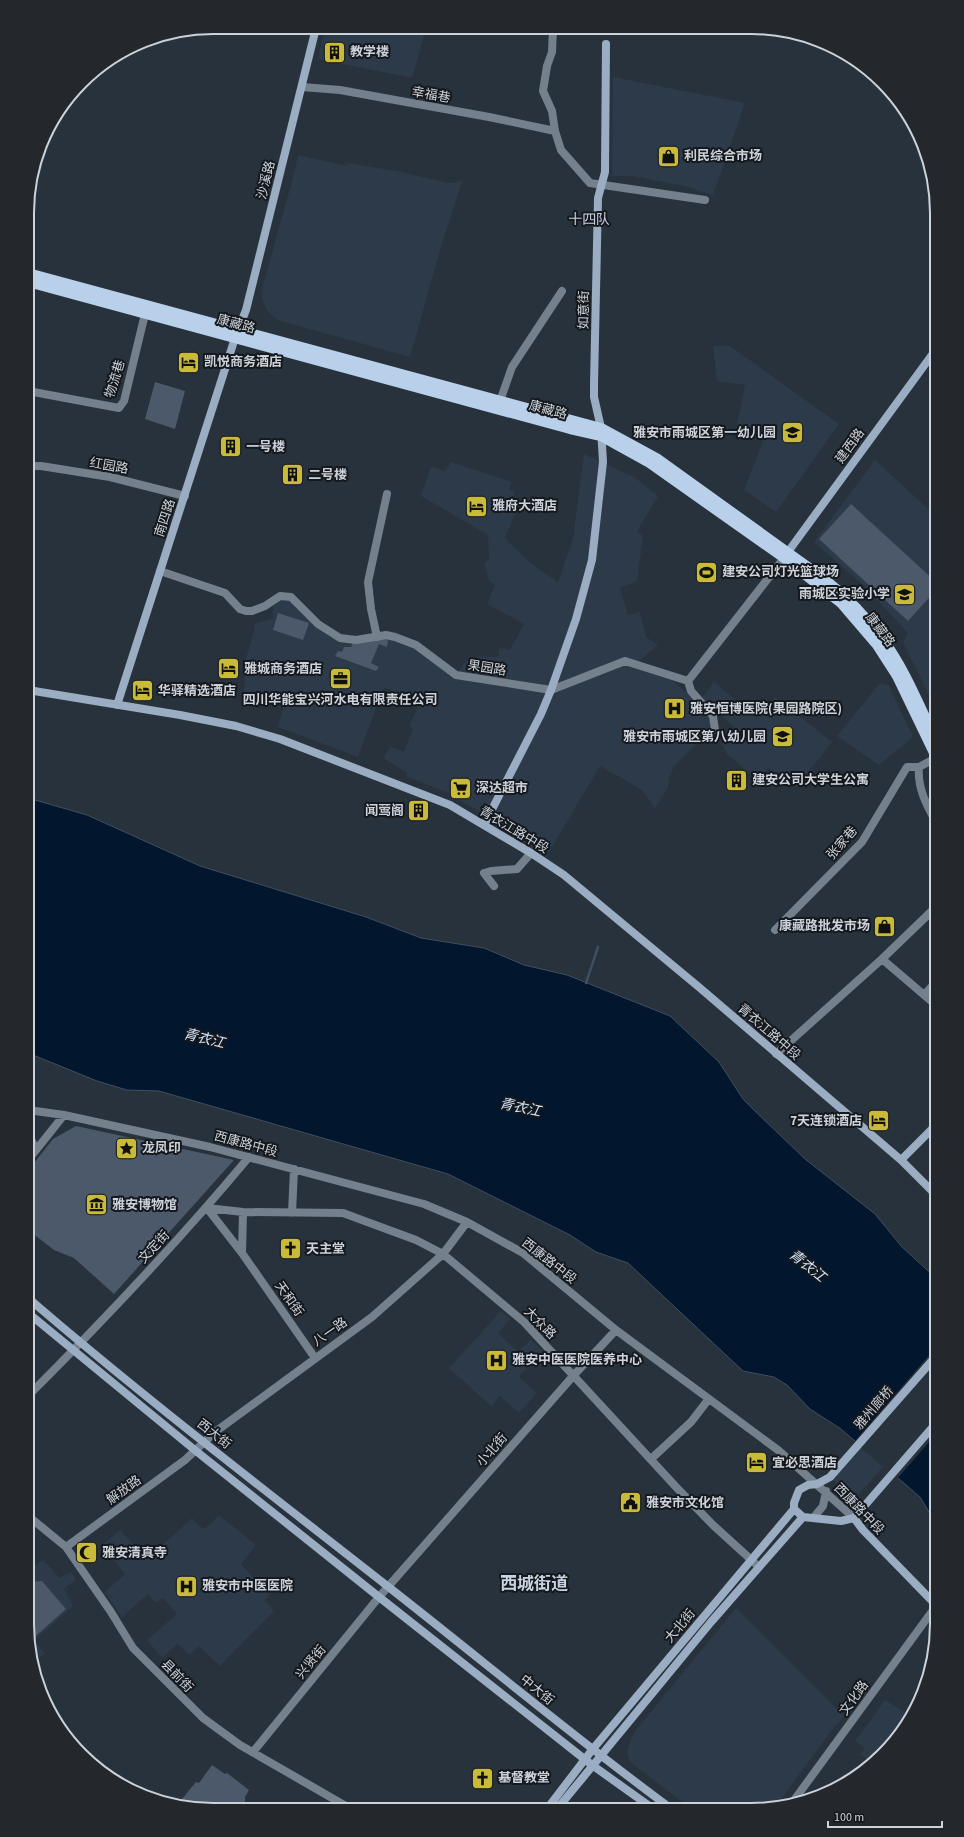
<svg xmlns="http://www.w3.org/2000/svg" width="964" height="1837" viewBox="0 0 964 1837" font-family="'Source Sans 3','Noto Sans SC',sans-serif">
<rect width="100%" height="100%" fill="#28323c"/>
<path fill="#2d3a4a" d="M325 28H426L412 78 318 59Z
M613 77 745 103 713 195 685 186 632 176H612Z
M298 155 347 166 348 163 397 171 448 183 462 181 441 247 410 357 281 321 274 318 266 309 262 298 263 285 294 174Z
M713 346H730L839 424 776 512 744 490 763 441 737 424 745 385 717 381Z
M584 454 634 477 658 496 637 531 643 536 637 581 620 588 628 615 640 612 646 637 658 645 632 667 673 681 691 697 709 718 712 729 675 765 669 777 668 788 655 808 642 790 600 766 549 852 446 792 406 776 407 773 383 758 390 747 404 751 413 729 409 726 419 705 384 687 358 757 278 727 284 704 274 697 244 699 245 662 254 631 255 623 273 619V606L280 600 289 599 297 605 313 625 341 641 386 638 415 647 452 678 456 675 465 662 478 657H499V648L510 650 524 624 487 604 495 585 489 581 484 563 489 559 488 535 421 496 431 466 445 471 451 462 512 482 509 490 515 492 511 504 518 507 505 538 530 563 558 582 573 539Z
M875 460 937 517V712L903 642 908 633 862 584 814 542Z
M714 682 757 718 775 697 832 742 796 788 768 768 758 780 726 753 722 744 726 740 731 744 740 733 702 698Z
M880 683 889 686 913 737 879 765 837 736Z
M501 1311 510 1319 498 1333 518 1352 530 1340 543 1351 519 1377 537 1393 519 1413 500 1396 491 1406 449 1368Z
M937 1360V1404L855 1499 833 1480Z
M219 1515 256 1545 241 1564 269 1595 265 1601 274 1611 220 1666 199 1646 190 1655 177 1644 162 1658 147 1640 177 1614 163 1598 156 1603 148 1594 122 1617 105 1592 125 1574 102 1545 120 1530 147 1559 192 1518 202 1529 207 1527Z
M43 1560 60 1578 71 1572 76 1579 64 1589 73 1606 34 1641 45 1654 33 1662 27 1624V1571Z
M736 1608 844 1716 832 1730 776 1806 751 1810H693L630 1762 628 1756V1748L631 1739 636 1730Z
M885 1700 911 1716 898 1737 872 1762 860 1755 865 1748 855 1741Z"/>
<path fill="#4b596a" d="M155 382 185 391 175 429 145 419Z
M851 504 936 582 937 589 908 621 819 539Z
M278 613 309 623 303 640 273 630Z
M386 638 388 641 387 647 379 644 371 663 379 667 376 671 335 656 338 651 342 652 344 647H351L353 642Z
M937 651 935 669 937 687C926 676 929 664 937 651Z
M76 1126 234 1160 114 1294 74 1258 54 1250 27 1229V1172L53 1139Z
M42 1581 66 1609 30 1641 27 1624V1582Z
M212 1765 225 1774 227 1773 249 1790 245 1797V1809L189 1808 177 1805 196 1782 199 1783Z"/>
<path fill="#02162d" stroke="#3f4e61" d="M28 798 87 815 200 866 366 917 421 938 484 948 524 965 567 975 670 1016 719 1062 743 1099 758 1114 805 1159 875 1214 902 1247 937 1279V1525L920 1497 841 1429 810 1409 787 1385 774 1377 743 1371 628 1263 596 1252 570 1235 448 1174 159 1091 127 1090 97 1081 28 1053Z"/>
<path fill="#28323c" d="M937 1346V1433L897 1479 854 1442Z"/>
<g fill="none" stroke-linecap="round" stroke-linejoin="round">
<path stroke="#3f4e61" stroke-width="2.5" d="M586 983 598 947"/>
<path stroke="#75808d" stroke-width="8" d="M553 29 552 52 547 66 543 91 552 111 555 131 561 150 590 183 705 200
M302 87 340 90 489 117 555 131
M28 391 119 408 124 401 145 314
M500 401 512 367 562 291
M28 466H41L110 477 185 496
M160 571 225 593 240 609 246 611H252L265 606 280 596 291 597 318 624 340 638 356 640 386 635 395 637 416 645 456 675 551 690 625 661 688 681
M377 637 371 609 368 582 387 494
M688 681 784 558
M688 681 691 691 713 716 715 730
M919 767C917 788 927 806 937 824
M494 886 484 873 491 871 517 869 531 853
M775 930 862 842 907 767H919L936 758
M882 959 937 1006
M925 994 937 981
M776 1054 882 959 937 906
M28 1110 64 1115 210 1147 424 1204 467 1222 523 1253 616 1330 778 1450 854 1518
M28 1133 36 1150
M28 1160 64 1115
M207 1208 243 1212 343 1213 416 1240 443 1254 524 1322 677 1488 713 1525 758 1566
M207 1208 242 1253 315 1358
M292 1213 294 1169
M242 1253 243 1212
M27 1397C104 1320 179 1241 249 1157
M651 1459 691 1422 708 1400
M27 1515 66 1547 111 1612 133 1648 203 1718 240 1745 351 1809
M814 1517 823 1506 826 1491
M66 1547 185 1460 215 1432 372 1317 443 1254 467 1222
M253 1752 379 1597 574 1375 616 1330
M792 1803 936 1606"/>
<path stroke="#9badc2" stroke-width="8" d="M785 556 937 348
M28 690 180 715 236 726 280 739 450 805 531 853 564 875 700 988 901 1160 937 1196
M117 705 235 338 246 310 316 28
M484 825 541 714 551 690 576 619 592 560 603 462 601 428 594 397V384L598 198 605 172 606 44
M901 1160 937 1124
M27 1297C143 1397 265 1490 386 1585 482 1660 575 1738 673 1810
M27 1312 196 1451 379 1597 592 1765 655 1810
M937 1422 854 1518 841 1521 803 1517 794 1509V1503L799 1490 808 1485 817 1484 830 1477 937 1355
M854 1518 863 1530 937 1606
M547 1809 592 1750 794 1509
M557 1809 711 1622 803 1517"/>
<path stroke="#b9d0eb" stroke-width="10" d="M28 273 601 428 658 459 822 577C846 596 866 616 884 641 906 671 920 708 937 742
M28 282 570 429 601 436 648 462 784 558 841 603 877 645 897 676 937 759"/>
</g>
<defs>
<symbol id="building-square" viewBox="-11 -11 22 22"><rect x="-9" y="-9" width="18" height="18" rx="4" fill="#c9ba3a" stroke="#15191e"/><path d="M-4-6H4V6H1V3H-1V6H-4ZM-2.5-4.3h1.7v1.8h-1.7ZM.8-4.3h1.7v1.8H.8ZM-2.5-1h1.7V.8h-1.7ZM.8-1h1.7V.8H.8Z" fill="#111"/></symbol>
<symbol id="shop-square" viewBox="-11 -11 22 22"><rect x="-9" y="-9" width="18" height="18" rx="4" fill="#c9ba3a" stroke="#15191e"/><path d="M-5-2.5h2.3a2.7 3.5 0 0 1 5.4 0H5L5.5 6h-11ZM-1.5-2.5h3a1.5 2.3 0 0 0-3 0Z" fill="#111"/></symbol>
<symbol id="hotel-square" viewBox="-11 -11 22 22"><rect x="-9" y="-9" width="18" height="18" rx="4" fill="#c9ba3a" stroke="#15191e"/><path d="M-6-4.5h1.5V1H6V5H4.5V3h-9V5H-6ZM-4 0a1.8 1.8 0 1 1 3.6 0ZM.5 0V-2.5h3Q6-2.5 6 0Z" fill="#111"/></symbol>
<symbol id="school-square" viewBox="-11 -11 22 22"><rect x="-9" y="-9" width="18" height="18" rx="4" fill="#c9ba3a" stroke="#15191e"/><path d="M0-5L7-2L0 1L-7-2ZM-4 1L0 2.5L4 1V4Q0 6-4 4Z" fill="#111"/></symbol>
<symbol id="stadium-square" viewBox="-11 -11 22 22"><rect x="-9" y="-9" width="18" height="18" rx="4" fill="#c9ba3a" stroke="#15191e"/><path d="M0-5a6.5 5 0 1 0 0 10a6.5 5 0 1 0 0-10ZM-3.5-1.8h7v3.6h-7Z" fill="#111"/></symbol>
<symbol id="office-square" viewBox="-11 -11 22 22"><rect x="-9" y="-9" width="18" height="18" rx="4" fill="#c9ba3a" stroke="#15191e"/><path d="M-6-3h4V-5.5h4V-3h4V5H-6ZM-1-4.5V-3h2v-1.5ZM-6 0V1H6V0Z" fill="#111"/></symbol>
<symbol id="hospital-square" viewBox="-11 -11 22 22"><rect x="-9" y="-9" width="18" height="18" rx="4" fill="#c9ba3a" stroke="#15191e"/><path d="M-5-5h3v3.5h4V-5h3V5h-3V1.5h-4V5h-3Z" fill="#111"/></symbol>
<symbol id="supermarket-square" viewBox="-11 -11 22 22"><rect x="-9" y="-9" width="18" height="18" rx="4" fill="#c9ba3a" stroke="#15191e"/><path d="M-6-5.5h2.5l.6 2H6L4.5 2H-2.5L-4.4-4H-6ZM-1.5 3.2a1.3 1.3 0 1 0 .1 0ZM3 3.2a1.3 1.3 0 1 0 .1 0Z" fill="#111"/></symbol>
<symbol id="sight-square" viewBox="-11 -11 22 22"><rect x="-9" y="-9" width="18" height="18" rx="4" fill="#c9ba3a" stroke="#15191e"/><path d="M0-6L1.8-2.2L6-1.7L2.9 1.2L3.7 5.4L0 3.3L-3.7 5.4L-2.9 1.2L-6-1.7L-1.8-2.2Z" fill="#111"/></symbol>
<symbol id="museum-square" viewBox="-11 -11 22 22"><rect x="-9" y="-9" width="18" height="18" rx="4" fill="#c9ba3a" stroke="#15191e"/><path d="M0-6L6-3V-2H-6V-3ZM-5-1h2V3h-2ZM-1-1h2V3h-2ZM3-1h2V3H3ZM-6 4H6V6H-6Z" fill="#111"/></symbol>
<symbol id="church-square" viewBox="-11 -11 22 22"><rect x="-9" y="-9" width="18" height="18" rx="4" fill="#c9ba3a" stroke="#15191e"/><path d="M-1.2-6h2.4v3.5h3.3v2.4h-3.3V6h-2.4V-.1h-3.3v-2.4h3.3Z" fill="#111"/></symbol>
<symbol id="civic-square" viewBox="-11 -11 22 22"><rect x="-9" y="-9" width="18" height="18" rx="4" fill="#c9ba3a" stroke="#15191e"/><path d="M-.6-6.5H3V-4.5H.6V-3L4-1V1h2V6H-6V1h2V-1L-.6-3ZM-1.2 2.5V6h2.4V2.5Z" fill="#111"/></symbol>
<symbol id="mosque-square" viewBox="-11 -11 22 22"><rect x="-9" y="-9" width="18" height="18" rx="4" fill="#c9ba3a" stroke="#15191e"/><path d="M3.5-4.9A6 6 0 1 0 3.5 4.9A5 5 0 1 1 3.5-4.9Z" fill="#111"/></symbol>
</defs>
<g fill-rule="evenodd">
<use href="#building-square" x="322" y="40" width="25" height="25"/>
<use href="#shop-square" x="656" y="144" width="25" height="25"/>
<use href="#hotel-square" x="176" y="350" width="25" height="25"/>
<use href="#school-square" x="780" y="420" width="25" height="25"/>
<use href="#building-square" x="218" y="434" width="25" height="25"/>
<use href="#building-square" x="280" y="462" width="25" height="25"/>
<use href="#hotel-square" x="464" y="494" width="25" height="25"/>
<use href="#stadium-square" x="694" y="560" width="25" height="25"/>
<use href="#school-square" x="892" y="582" width="25" height="25"/>
<use href="#hotel-square" x="216" y="656" width="25" height="25"/>
<use href="#office-square" x="328" y="666" width="25" height="25"/>
<use href="#hotel-square" x="130" y="678" width="25" height="25"/>
<use href="#hospital-square" x="662" y="696" width="25" height="25"/>
<use href="#school-square" x="770" y="724" width="25" height="25"/>
<use href="#building-square" x="724" y="768" width="25" height="25"/>
<use href="#supermarket-square" x="448" y="776" width="25" height="25"/>
<use href="#building-square" x="406" y="798" width="25" height="25"/>
<use href="#shop-square" x="872" y="914" width="25" height="25"/>
<use href="#hotel-square" x="866" y="1108" width="25" height="25"/>
<use href="#sight-square" x="114" y="1136" width="25" height="25"/>
<use href="#museum-square" x="84" y="1192" width="25" height="25"/>
<use href="#church-square" x="278" y="1236" width="25" height="25"/>
<use href="#hospital-square" x="484" y="1348" width="25" height="25"/>
<use href="#hotel-square" x="744" y="1450" width="25" height="25"/>
<use href="#civic-square" x="618" y="1490" width="25" height="25"/>
<use href="#mosque-square" x="74" y="1540" width="25" height="25"/>
<use href="#hospital-square" x="174" y="1574" width="25" height="25"/>
<use href="#church-square" x="470" y="1766" width="25" height="25"/>
</g>
<g text-anchor="middle" dominant-baseline="central" stroke-width="4" stroke-linejoin="round" paint-order="stroke">
<g font-size="13" font-weight="bold" fill="#ccd2d9" stroke="#15191e" text-anchor="start">
<text x="350" y="52">教学楼</text>
<text x="684" y="156">利民综合市场</text>
<text x="204" y="362">凯悦商务酒店</text>
<text x="776" y="433" text-anchor="end">雅安市雨城区第一幼儿园</text>
<text x="246" y="447">一号楼</text>
<text x="308" y="475">二号楼</text>
<text x="492" y="506">雅府大酒店</text>
<text x="722" y="572">建安公司灯光篮球场</text>
<text x="890" y="594" text-anchor="end">雨城区实验小学</text>
<text x="244" y="669">雅城商务酒店</text>
<text x="158" y="691">华驿精选酒店</text>
<text x="340" y="700" text-anchor="middle">四川华能宝兴河水电有限责任公司</text>
<text x="690" y="709">雅安恒博医院(果园路院区)</text>
<text x="766" y="737" text-anchor="end">雅安市雨城区第八幼儿园</text>
<text x="752" y="780">建安公司大学生公寓</text>
<text x="476" y="788">深达超市</text>
<text x="404" y="811" text-anchor="end">闻莺阁</text>
<text x="870" y="926" text-anchor="end">康藏路批发市场</text>
<text x="862" y="1121" text-anchor="end">7天连锁酒店</text>
<text x="142" y="1148">龙凤印</text>
<text x="112" y="1205">雅安博物馆</text>
<text x="306" y="1249">天主堂</text>
<text x="512" y="1360">雅安中医医院医养中心</text>
<text x="772" y="1463">宜必思酒店</text>
<text x="646" y="1503">雅安市文化馆</text>
<text x="102" y="1553">雅安清真寺</text>
<text x="202" y="1586">雅安市中医医院</text>
<text x="498" y="1778">基督教堂</text>
</g>
<g font-size="13" fill="#ccd2d9" stroke="#15191e">
<text transform="translate(431 95) rotate(10)">幸福巷</text>
<text transform="translate(266 180) rotate(-76)">沙溪路</text>
<text transform="translate(584 310) rotate(-89)">如意街</text>
<text transform="translate(236 324) rotate(15)">康藏路</text>
<text transform="translate(115 379) rotate(-73)">物流巷</text>
<text transform="translate(548 410) rotate(15)">康藏路</text>
<text transform="translate(850 446) rotate(-54)">建西路</text>
<text transform="translate(109 466) rotate(10)">红园路</text>
<text transform="translate(165 518) rotate(-72)">南四路</text>
<text transform="translate(880 630) rotate(53)">康藏路</text>
<text transform="translate(487 668) rotate(9)">果园路</text>
<text transform="translate(514 830) rotate(31)">青衣江路中段</text>
<text transform="translate(842 843) rotate(-49)">张家巷</text>
<text transform="translate(769 1032) rotate(41)">青衣江路中段</text>
<text transform="translate(246 1144) rotate(15)">西康路中段</text>
<text transform="translate(154 1247) rotate(-47)">文定街</text>
<text transform="translate(549 1261) rotate(38)">西康路中段</text>
<text transform="translate(289 1299) rotate(55)">天和街</text>
<text transform="translate(540 1323) rotate(45)">大众路</text>
<text transform="translate(330 1332) rotate(-35)">八一路</text>
<text transform="translate(874 1408) rotate(-49)">雅州廊桥</text>
<text transform="translate(214 1434) rotate(38)">西大街</text>
<text transform="translate(492 1450) rotate(-49)">小北街</text>
<text transform="translate(124 1490) rotate(-36)">解放路</text>
<text transform="translate(859 1509) rotate(46)">西康路中段</text>
<text transform="translate(680 1626) rotate(-50)">大北街</text>
<text transform="translate(311 1662) rotate(-51)">兴贤街</text>
<text transform="translate(177 1676) rotate(46)">县前街</text>
<text transform="translate(537 1690) rotate(39)">中大街</text>
<text transform="translate(854 1698) rotate(-54)">文化路</text>
</g>
<g font-size="14" fill="#c7d3e0" stroke="#15191e">
<text x="589" y="220">十四队</text>
</g>
<g font-size="14" font-style="italic" fill="#d2e3f7" stroke="#15191e">
<text transform="translate(204 1039) rotate(14)">青衣江</text>
<text transform="translate(520 1108) rotate(12)">青衣江</text>
<text transform="translate(807 1266) rotate(39)">青衣江</text>
</g>
<g font-size="17" font-weight="bold" fill="#c7d3e0" stroke="#15191e">
<text x="534" y="1584">西城街道</text>
</g>
</g>
<path d="M0 0H964V1837H0ZM213 34H751A179 179 0 0 1 930 213V1624A179 179 0 0 1 751 1803H213A179 179 0 0 1 34 1624V213A179 179 0 0 1 213 34Z" fill="#24282d" fill-rule="evenodd"/>
<path fill="none" stroke="#ccd2d9" stroke-width="2" d="M213 34H751A179 179 0 0 1 930 213V1624A179 179 0 0 1 751 1803H213A179 179 0 0 1 34 1624V213A179 179 0 0 1 213 34Z"/>
<path d="M828 1821v6h114v-6" fill="none" stroke="#ccd2d9" stroke-width="2"/>
<text x="834" y="1821" font-size="12" fill="#ccd2d9" stroke="#15191e" stroke-width="3" paint-order="stroke">100 m</text>
</svg>
